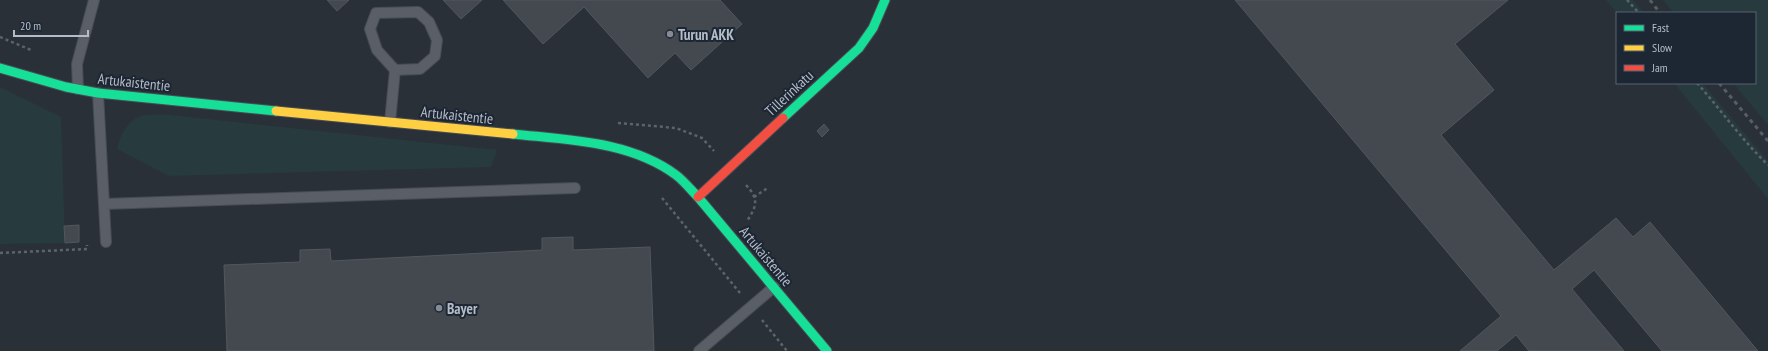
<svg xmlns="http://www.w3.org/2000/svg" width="1768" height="351" viewBox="0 0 1768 351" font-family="'PT Sans Narrow',sans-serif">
<rect width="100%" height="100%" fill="#2a3038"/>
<path fill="#273a3e" d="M1606 0H1633L1644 13H1617Z
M1663 0H1768V125L1733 83H1755V13H1674Z
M1674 83H1702L1768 161V199Z
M0 87 61 117 65 243 0 244Z
M161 114 497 150 491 167 169 176 117 149C120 136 127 121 141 116 147 114 155 115 161 114Z"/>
<path fill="#444950" stroke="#52575f" d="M327 0H349L337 11Z
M443 0H482L461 19Z
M503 0H720L742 24 691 70 675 53 648 78 584 7 543 44Z
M1235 0H1508L1455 44 1494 90 1441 135 1554 270 1616 218 1633 237 1650 222 1758 351H1662L1594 270 1572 289 1624 351H1529L1516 335 1497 351H1460L1501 316Z
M824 124 829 130 822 137 817 131Z
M79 225V242L65 243 64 226Z
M573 237V250L650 247 654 351H227L224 265 300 262V250L330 249 331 261 542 250V238Z"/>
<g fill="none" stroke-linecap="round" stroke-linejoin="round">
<defs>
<path id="lane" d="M78 89 77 64 94 0
M98 93 106 242
M390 122 395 70 420 69 435 56 437 40 429 22 418 12 376 13 370 29 377 50 395 70
M104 204 575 188
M699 351 774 287"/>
<path id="fast" d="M0 68 66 87 98 93 276 111
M783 118 859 48 873 28 885 0
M513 134C568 140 630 141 676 175 684 181 691 190 698 197L827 351"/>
<path id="slow" d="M276 111 513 134"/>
<path id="jam" d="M698 197 783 118"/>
</defs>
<use href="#lane" stroke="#484c53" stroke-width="12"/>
<use href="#fast" stroke="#484c53" stroke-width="11"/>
<use href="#slow" stroke="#484c53" stroke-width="11"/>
<use href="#jam" stroke="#484c53" stroke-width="11"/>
<path stroke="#5d636a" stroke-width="2.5" stroke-dasharray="3 3" stroke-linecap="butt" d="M1627 0 1639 13
M0 37 31 50
M1697 83C1721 110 1742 140 1768 165
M618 123 676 128 702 138 714 151
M746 185C759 199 757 206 747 221
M754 197 769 187
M662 198 740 293
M0 253 87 249V245
M762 320 787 351"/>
<use href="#lane" stroke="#5a5e66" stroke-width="10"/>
<use href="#fast" stroke="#16e098" stroke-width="9"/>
<use href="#slow" stroke="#ffcf43" stroke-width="9"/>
<use href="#jam" stroke="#f24e42" stroke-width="9"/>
<path stroke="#595d64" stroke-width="3" stroke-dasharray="4 4" stroke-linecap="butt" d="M1650 0 1660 13
M1719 83 1768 141"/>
</g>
<g fill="#848b96" stroke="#1d2633" stroke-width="1.5">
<circle cx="670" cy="34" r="4"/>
<circle cx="439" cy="308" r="4"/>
</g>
<g text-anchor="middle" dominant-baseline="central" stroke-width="4" stroke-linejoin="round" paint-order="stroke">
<g font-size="15" font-weight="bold" fill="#b4bcc9" stroke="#1d2633" text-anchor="start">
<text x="678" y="34">Turun AKK</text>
<text x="447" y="308">Bayer</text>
</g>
<g font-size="15" fill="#b4bcc9" stroke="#1d2633">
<text transform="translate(134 82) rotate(6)">Artukaistentie</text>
<text transform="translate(789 93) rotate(-43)">Tillerinkatu</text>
<text transform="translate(457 115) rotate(6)">Artukaistentie</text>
<text transform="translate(766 256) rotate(50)">Artukaistentie</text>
</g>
</g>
<rect x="1616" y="12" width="140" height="72" fill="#1d2633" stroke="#59626f"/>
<rect x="1624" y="25" width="20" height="6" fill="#16e098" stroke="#59626f"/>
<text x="1652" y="32" font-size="12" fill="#b4bcc9">Fast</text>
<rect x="1624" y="45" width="20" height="6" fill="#ffcf43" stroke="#59626f"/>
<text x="1652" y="52" font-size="12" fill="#b4bcc9">Slow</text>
<rect x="1624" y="65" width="20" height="6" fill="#f24e42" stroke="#59626f"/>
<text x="1652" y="72" font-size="12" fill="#b4bcc9">Jam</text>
<path d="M14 30v6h74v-6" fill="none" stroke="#b4bcc9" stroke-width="2"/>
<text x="20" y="30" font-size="12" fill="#b4bcc9" stroke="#1d2633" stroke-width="3" paint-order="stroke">20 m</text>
</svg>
